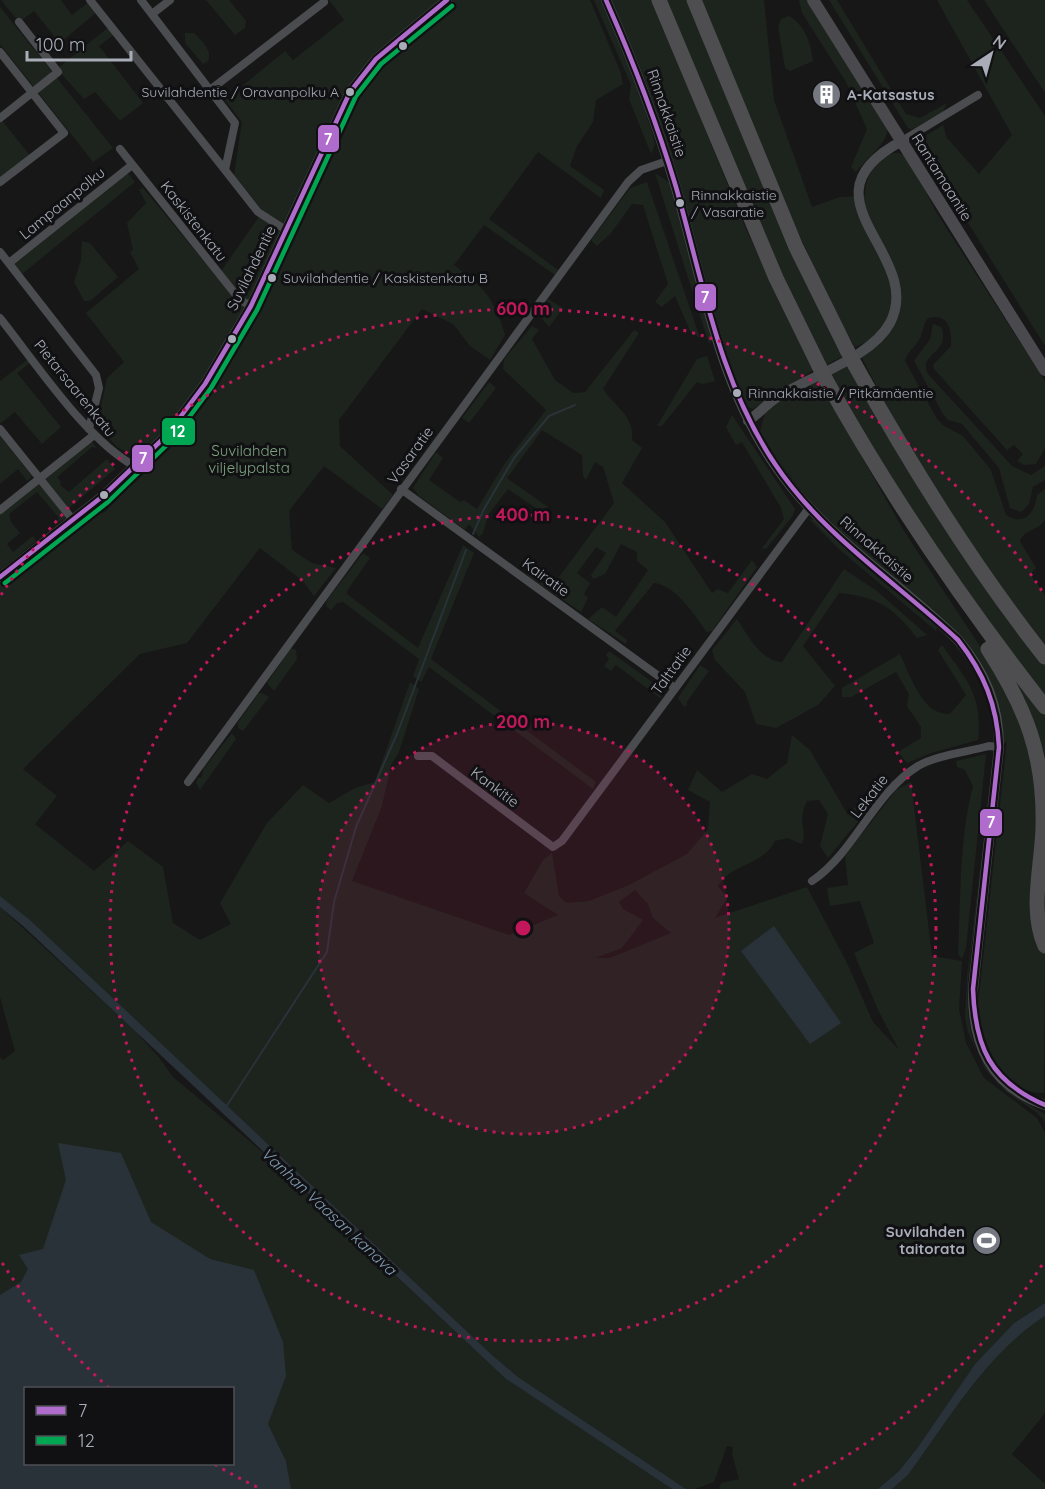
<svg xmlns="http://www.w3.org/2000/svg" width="1045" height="1489" viewBox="0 0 1045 1489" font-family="Quicksand,sans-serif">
<rect width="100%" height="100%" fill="#171717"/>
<path fill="#1d241e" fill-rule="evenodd" d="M1 0H61L72 15 90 1 98 11 60 43 34 11 19 22Z
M206 0H229L246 21 245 28 235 35Z
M329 0H590L621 73 623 84 596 100 593 122 577 146 570 166 604 190 601 198 538 152 489 219 558 270 555 275 484 225 454 265C485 288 494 298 505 335L490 360 470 346 453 324 422 309 339 420 340 446 393 495 382 509 324 466 289 511 292 550 312 563 336 568 314 596 303 581 260 548 187 643 140 654 23 769 57 796 35 824 94 871 128 841 163 867 173 923 200 940 231 924 220 903 267 823 303 785 329 803 355 788 375 782 410 682 419 689 399 752 391 765 382 806 352 881 509 935 558 915 524 893 543 860 552 853 559 896 566 903 589 901 629 885 687 854 708 829 710 802 688 790 697 770 722 792 752 774 767 779 787 763 792 735 810 750 848 815 879 778 888 785 828 858 820 846 828 814 819 800 807 801C796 824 808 827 802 844L787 838 775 841C764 865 731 863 718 886L727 898 715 918 807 887 847 963 873 1022 899 1050 878 1010 854 953 874 943 860 901 830 906 827 888 848 885 845 856 896 790 911 782 932 956 962 961 959 1009 966 1043 984 1078 1037 1118 1045 1133V1303L1014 1323 975 1364 918 1447 899 1471 878 1489H719L721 1483 739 1479 732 1454 733 1447 727 1446 714 1482 695 1489H686L518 1377 492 1355 30 920 0 896V584L69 530 106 511 146 469 133 455 117 447 97 424 107 378 124 362 86 313 139 269 130 252 133 250 127 223 146 203 139 190 143 188 217 277 263 211 234 175 242 122 225 100 285 51 293 60 344 20ZM635 890 648 904 653 918 671 933 610 958H595L622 948 643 920 623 909 619 902Z
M594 0H601L637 85 652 133 655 145 651 154 629 99 631 85Z
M610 0H652L746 229 813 370 804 376 809 385 818 380 904 531 995 669 1034 757 1041 948 1045 955 1044 1093C1002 1094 986 1047 977 1014L1007 741 1004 744 997 702 972 650 814 507 779 462 760 432 765 412 761 404 753 409 748 407C721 351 708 289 692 229 670 151 646 72 610 0Z
M665 0H688L843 356 826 365 781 275Z
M701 0H764L774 100 812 207 840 197 865 196C865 182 870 168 881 159 886 156 892 152 898 153 911 155 930 200 936 212L1045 381V448L1036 464 1024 465 1017 461 1023 454 1014 445 1007 450 934 369 933 365 951 346C952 329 948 313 928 318 923 324 924 328 921 336 917 346 908 350 905 361L937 419 944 426 963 436 991 470 1006 515C1025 527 1035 512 1037 495L1045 489C1045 497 1045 511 1045 519 1040 531 1025 528 1020 541L1036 568 1030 574 1045 595V644C973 558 913 458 862 358L868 352 864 343 855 347 836 315 791 217Z
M799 0H808L888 127C888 143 868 157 857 171L855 172 851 167 867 129 846 82 802 13Z
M829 0H837L906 114 920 118 947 103 943 112 911 130 908 128Z
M937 0H967L1045 116V346L917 141 943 125 947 138 979 174 1012 135Z
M984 0H1045V93Z
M0 7 113 148 93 162 0 44Z
M789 16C805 25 811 44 813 61L790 71 785 68 778 26 781 19Z
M110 26 116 33 99 46 143 103 120 121 95 92 84 99 57 69Z
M185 33H194C201 41 213 50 208 61L203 64 185 43Z
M0 118 32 158 0 182Z
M126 171 135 182 22 274 13 263Z
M655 173 670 183 713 338 709 344Z
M647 182 700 338 690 331 675 296 662 307 655 302 668 284 643 205 632 204 611 233 597 246 591 240 630 188Z
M82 241 90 243 118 277 90 301H84L74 282 81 260Z
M548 299 563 308 549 327 538 314Z
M933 324 941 327C952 353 917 353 928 374L1012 466 1031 475 1045 466V480L1033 487 1029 504 1021 512 1010 508 999 468 962 424 948 420 943 414 914 361 930 339Z
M532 326 539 330 532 339 555 380 573 393 585 392 634 330 639 333 603 389C615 407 635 416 632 440L642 448 622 483 665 522 712 593 718 589 728 593 752 560 757 567 712 631 707 632C694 615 677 586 654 583L615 631 627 640 626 644 588 619 602 607 616 617 648 570 637 561V552L621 544 605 574 593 579 591 575 606 553 596 547 577 573 590 583 584 594 588 598 581 612 528 576 532 572 553 585 614 503 603 467 595 462 586 480 583 476 582 455 542 430 507 478 548 507 543 513 508 489 488 515 483 533 479 537 469 524 465 530 419 496 413 488 436 452 443 458 429 480 460 502 464 500 477 509 505 463 546 410 503 369 504 359Z
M707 356 715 381 703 384 697 382 662 426H657L697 359Z
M27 360 30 363 17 373 61 427 42 444 15 412 0 424V381Z
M848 364 952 541 1045 665V698C964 597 894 488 831 375Z
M489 382 496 388 469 423 462 418Z
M732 415 795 509 792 517 766 549 762 548 784 519 781 508 742 442 736 445 726 427Z
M0 436 32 476 27 481 18 469 0 484Z
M91 441 97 448 92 447 57 477 61 482 60 485 69 492 107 459 115 469 69 508 44 478Z
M38 483 66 516 65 519 57 522 59 518 37 492 9 514 11 522 20 533 7 544 13 552 33 536 36 541 0 570V514Z
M809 519 815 520 937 626 936 631 840 550Z
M463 545 474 553 431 659 596 782 593 789 429 667 421 682 413 676 419 659 343 602 337 603 331 610 326 606 327 600 363 553 370 558 347 591V594L418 648Z
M844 569 877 591 927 635 917 638C893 607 878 597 839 593L803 646 835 686 818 705 776 728 756 724 745 692 715 660 712 650 737 619C748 636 760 660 782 662Z
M942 645C966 679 983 695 978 740L931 753 907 763 898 752 921 738V727L907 706 909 694 896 672 851 697H842V688L900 654C910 674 922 716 950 714L966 695 938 650Z
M291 648 296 650 297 659 274 691 267 683Z
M609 651 662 689 664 693 660 698 616 665 611 671 604 666 609 659 606 655Z
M700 665 709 671 686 703 688 704 684 707 678 698Z
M1011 675 1045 716V776C1038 742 1032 703 1011 675Z
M262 693 269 697 243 731 238 728V722L259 693Z
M232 733 236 739 200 790 196 783 198 778H201L204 768Z
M986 754 966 948 962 959 958 954C961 898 959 840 973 786L965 770 957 767 956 761Z
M994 756C988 804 983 853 978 901 972 950 958 1007 978 1054 990 1081 1020 1100 1045 1114V1122L1036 1112 1005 1091 985 1069 968 1032 965 1018 967 976Z
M0 907 134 1030 158 1056 173 1077 266 1155 506 1379 672 1489H291L286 1461 268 1424 232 1388 0 1350V1057L3 1060 15 1051 0 997Z
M1045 1316V1413L1012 1454 1045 1484V1489H892L908 1475C949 1419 986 1354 1045 1316Z"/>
<path fill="#2a3239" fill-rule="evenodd" d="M0 896 30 920 492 1355 518 1377 686 1489H672L506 1379 23 926 0 907Z
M774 926 841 1023 810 1044 741 951Z
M58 1143 121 1153 151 1222 210 1259 254 1270 283 1342 286 1376 268 1424 286 1461 291 1489H0V1295L21 1282 28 1269 19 1255 43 1249 66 1180ZM26 1388H232V1464H26Z
M1045 1303V1316C986 1354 949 1419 908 1475L892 1489H878L899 1471 918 1447 975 1364 1014 1323Z"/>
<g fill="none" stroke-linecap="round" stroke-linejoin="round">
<path stroke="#2a3239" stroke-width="2" d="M473 534 484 509 514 458 549 416 575 405
M226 1107 327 952 334 902 356 827 397 734 466 550"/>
<path stroke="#4b4c50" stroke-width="8" d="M90 0 225 170
M141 0 235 123 225 170 258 212 286 230
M152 14 170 0
M0 52 64 133 0 182
M210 90 324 2
M0 118 58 72 19 22
M902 141 978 95
M120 149 240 300 251 306
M0 252 96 375 99 388 89 429
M9 263 132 165
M0 318C36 363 86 440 136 467
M0 429 73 520
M401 489 675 688
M0 510 94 435
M418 756H432L553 847 562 841 809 508
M188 782 628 182 641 170 667 161
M812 881C855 852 873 794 918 766 937 755 967 752 989 746L999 747"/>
<path stroke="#4b4c50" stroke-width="10" d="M606 0C633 61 657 123 676 188 703 282 718 382 775 465 823 536 898 581 958 640 985 672 999 705 999 747L973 989C972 1044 990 1086 1045 1105
M748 421C758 414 766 405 776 398 810 376 871 358 890 323 926 254 794 198 902 141
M0 577 103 496 166 436 205 384 251 306 350 92 376 59 447 0"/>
<path stroke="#4a4a4e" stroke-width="12" d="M813 0 1045 370"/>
<path stroke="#4e4e51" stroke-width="15" d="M659 0 776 278 819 366
M694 0 796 247 847 350
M855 365C911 466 973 566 1045 657
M826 380C890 496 963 602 1045 707
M988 649C1026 708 1045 756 1043 828 1042 866 1029 910 1045 946"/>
<path stroke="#4e4e51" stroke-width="15" d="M847 350 855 365
M819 366 826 380"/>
<defs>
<path id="bus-1" d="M606 0C633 61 657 123 676 187 703 282 719 381 775 464 822 535 897 583 958 640 984 673 997 705 999 747L973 989C975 1047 990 1081 1045 1105
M0 577 103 496 166 436 205 384 251 306 350 92 376 59 447 0"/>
<path id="bus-2" d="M5 583 108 502 172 440 211 388 257 310 356 96 381 64 452 6"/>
</defs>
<use href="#bus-1" stroke="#111113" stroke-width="9"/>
<use href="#bus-2" stroke="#111113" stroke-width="9"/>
<use href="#bus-1" stroke="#b06ccc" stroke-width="4.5"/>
<use href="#bus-2" stroke="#00a651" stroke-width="4.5"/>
</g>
<circle cx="523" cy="928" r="206" fill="#c2185b" fill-opacity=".12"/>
<g fill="none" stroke="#c2185b" stroke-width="3" stroke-dasharray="3 6">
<circle cx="523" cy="928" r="206"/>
<circle cx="523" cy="928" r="413"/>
<path d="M1042 1265A619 619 0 0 1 789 1487M257 1487A619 619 0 0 1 214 1464M109 1388A619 619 0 0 1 1 1261M1 595A619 619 0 0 1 1042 591"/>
</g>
<defs>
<symbol id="building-disc" viewBox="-11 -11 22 22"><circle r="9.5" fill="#757880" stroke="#111113"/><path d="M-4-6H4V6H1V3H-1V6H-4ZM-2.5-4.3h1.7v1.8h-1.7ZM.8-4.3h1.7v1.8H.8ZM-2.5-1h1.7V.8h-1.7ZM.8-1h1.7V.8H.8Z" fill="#fff"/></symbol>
<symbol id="stadium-disc" viewBox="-11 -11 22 22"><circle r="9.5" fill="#757880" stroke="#111113"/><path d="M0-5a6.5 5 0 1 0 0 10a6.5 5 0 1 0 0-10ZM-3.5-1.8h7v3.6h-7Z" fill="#fff"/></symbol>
</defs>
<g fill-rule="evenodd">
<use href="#building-disc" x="810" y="78" width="33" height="33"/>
<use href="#stadium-disc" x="970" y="1224" width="33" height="33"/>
</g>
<g fill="#a8adb8" stroke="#111113" stroke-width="2">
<circle cx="403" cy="46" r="5"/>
<circle cx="350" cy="92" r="5"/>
<circle cx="680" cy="203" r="5"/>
<circle cx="272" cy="278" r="5"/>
<circle cx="232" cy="339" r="5"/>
<circle cx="737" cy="393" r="5"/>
<circle cx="104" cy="495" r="5"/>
</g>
<g text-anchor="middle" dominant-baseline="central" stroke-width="6" stroke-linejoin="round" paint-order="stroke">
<g font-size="14" fill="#a8adb8" stroke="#111113" text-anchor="start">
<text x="339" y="92" text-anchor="end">Suvilahdentie / Oravanpolku A</text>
<text x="691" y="195">Rinnakkaistie<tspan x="691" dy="17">/ Vasaratie</tspan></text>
<text x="283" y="278">Suvilahdentie / Kaskistenkatu B</text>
<text x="748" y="393">Rinnakkaistie / Pitkämäentie</text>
</g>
<g font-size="15" font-weight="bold" fill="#a8adb8" stroke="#111113" text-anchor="start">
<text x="847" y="94">A-Katsastus</text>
<text x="965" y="1231" text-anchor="end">Suvilahden<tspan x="965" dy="17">taitorata</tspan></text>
</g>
<g font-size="15" fill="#a8adb8" stroke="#111113">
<text transform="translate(667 113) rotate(71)">Rinnakkaistie</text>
<text transform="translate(942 177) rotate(58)">Rantamaantie</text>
<text transform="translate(62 203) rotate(-39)">Lampaanpolku</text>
<text transform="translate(194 221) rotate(52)">Kaskistenkatu</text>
<text transform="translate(251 268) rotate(-64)">Suvilahdentie</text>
<text transform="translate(75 388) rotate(51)">Pietarsaarenkatu</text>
<text transform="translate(410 455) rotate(-54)">Vasaratie</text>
<text transform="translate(877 549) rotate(41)">Rinnakkaistie</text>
<text transform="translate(546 577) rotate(36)">Kairatie</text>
<text transform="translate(671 670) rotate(-54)">Talttatie</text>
<text transform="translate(495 787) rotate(37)">Kankitie</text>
<text transform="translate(869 796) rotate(-52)">Lekatie</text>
</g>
<g font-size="15" fill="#7fa381" stroke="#111113">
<text x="249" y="450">Suvilahden<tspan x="249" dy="17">viljelypalsta</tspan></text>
</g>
<g font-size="16" font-style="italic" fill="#7f9bb3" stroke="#111113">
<text transform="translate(329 1211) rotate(43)">Vanhan Vaasan kanava</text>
</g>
</g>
<circle cx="523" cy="928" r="9" fill="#c2185b" stroke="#111113" stroke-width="3"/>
<g font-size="18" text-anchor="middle" font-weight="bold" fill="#c2185b" stroke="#111113" stroke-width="6" stroke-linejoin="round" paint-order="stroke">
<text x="523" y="315">600 m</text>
<text x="523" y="521">400 m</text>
<text x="523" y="728">200 m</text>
</g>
<g stroke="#111113" stroke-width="2">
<rect x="317" y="124" width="23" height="29" rx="6" fill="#b06ccc"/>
<rect x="694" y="283" width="23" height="29" rx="6" fill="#b06ccc"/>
<rect x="161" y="417" width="35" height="29" rx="6" fill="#00a651"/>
<rect x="131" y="444" width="23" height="29" rx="6" fill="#b06ccc"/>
<rect x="979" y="808" width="24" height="29" rx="6" fill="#b06ccc"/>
</g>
<g font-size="16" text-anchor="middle" font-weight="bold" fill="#fff">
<text x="328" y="145">7</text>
<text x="705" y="303">7</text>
<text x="178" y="437">12</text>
<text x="143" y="464">7</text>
<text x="991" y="828">7</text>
</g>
<rect x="24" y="1387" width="210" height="78" fill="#111113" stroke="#4d4f55" stroke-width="1.5"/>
<rect x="36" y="1406" width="30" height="9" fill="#b06ccc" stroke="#4d4f55" stroke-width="1.5"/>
<text x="78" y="1417" font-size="18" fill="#a8adb8">7</text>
<rect x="36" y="1436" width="30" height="9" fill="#00a651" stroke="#4d4f55" stroke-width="1.5"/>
<text x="78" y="1447" font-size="18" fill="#a8adb8">12</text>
<g transform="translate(991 54) rotate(36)" stroke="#111113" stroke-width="4.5" paint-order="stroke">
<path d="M0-4.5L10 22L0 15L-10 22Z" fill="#a8adb8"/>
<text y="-9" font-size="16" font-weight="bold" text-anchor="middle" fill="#a8adb8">N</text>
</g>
<path d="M27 51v9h104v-9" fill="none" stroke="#a8adb8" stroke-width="3"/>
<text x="36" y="51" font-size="18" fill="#a8adb8" stroke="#111113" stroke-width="4.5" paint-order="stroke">100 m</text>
</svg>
